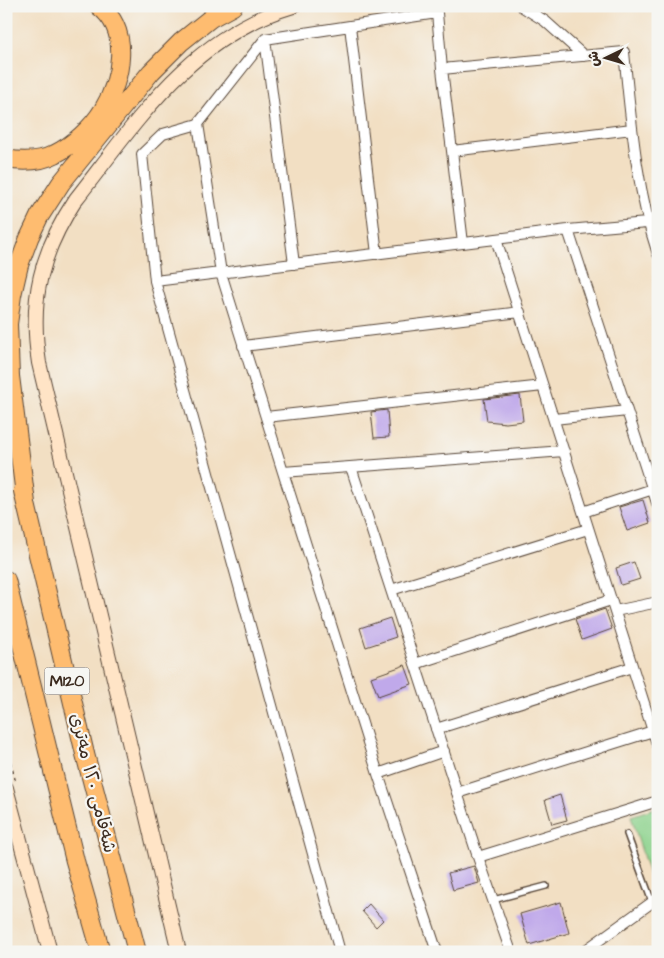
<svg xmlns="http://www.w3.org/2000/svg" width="664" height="958" viewBox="0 0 664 958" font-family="'Architects Daughter','Playpen Sans Arabic',sans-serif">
<rect width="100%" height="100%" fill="#f6f6f2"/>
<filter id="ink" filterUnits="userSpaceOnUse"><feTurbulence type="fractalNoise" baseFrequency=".02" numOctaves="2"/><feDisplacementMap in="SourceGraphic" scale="10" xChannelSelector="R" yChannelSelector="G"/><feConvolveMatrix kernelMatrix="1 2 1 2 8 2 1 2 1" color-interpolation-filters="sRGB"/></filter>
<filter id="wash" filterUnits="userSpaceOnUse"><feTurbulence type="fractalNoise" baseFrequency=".0096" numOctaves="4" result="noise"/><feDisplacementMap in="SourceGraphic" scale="20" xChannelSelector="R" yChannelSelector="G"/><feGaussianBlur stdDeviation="1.12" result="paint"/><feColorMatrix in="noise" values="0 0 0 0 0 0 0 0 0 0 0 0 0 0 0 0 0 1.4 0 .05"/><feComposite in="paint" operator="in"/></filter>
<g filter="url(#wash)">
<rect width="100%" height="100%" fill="#f2dfc3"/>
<path fill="#8cd28c" stroke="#647e55" d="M658 807V874L650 878 631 816Z"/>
<g id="blocks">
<path fill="#c0a9ea" d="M520 395 523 421 506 423 487 421 484 399Z
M387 410 389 437 374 438 371 412Z
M643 500 650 523 627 531 619 507Z
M634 562 640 579 621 585 616 568Z
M605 609 612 629 582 640 575 619Z
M390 618 396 637 366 647 360 628Z
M405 665 412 684 378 696 371 677Z
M560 795 567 820 552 824 545 800Z
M474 866 479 883 453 890 448 873Z
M561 902 569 933 529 945 520 914Z
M369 904 383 920 376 927 362 911Z"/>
</g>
</g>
<g filter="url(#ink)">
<use href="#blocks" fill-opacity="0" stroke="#564537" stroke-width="1"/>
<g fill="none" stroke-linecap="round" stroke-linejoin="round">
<defs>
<path id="lane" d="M627 834 652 902
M493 900 546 886"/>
<path id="street" d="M521 6 545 21 584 56
M265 39 198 124 163 134 142 154 155 281 340 952
M198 124 221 273 283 472 564 451
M632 129 452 151 442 69 624 52C631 120 636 189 658 254
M452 151 463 243
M568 230 658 506
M496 239 658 747
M377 254 350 26 437 13 442 69
M294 264 265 39 350 26
M155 281 568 230 658 222
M243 346 520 312
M266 417 543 386
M554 419 627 411
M351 467 478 857 511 952
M283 472 378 774 437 952
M583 512 653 489
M391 590 588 529
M615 611 658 602
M415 664 611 600
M436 729 632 667
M378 774 444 751
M457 793 653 731
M478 857 658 801
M583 952 658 898"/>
<path id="secondary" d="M6 788 50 952
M179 952 39 363C29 299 41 252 76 199 138 120 191 36 293 6"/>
<path id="highway" d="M6 159C23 162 40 162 55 154 73 145 92 128 103 110 121 80 132 31 99 6
M23 491 85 754 137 952
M26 503 10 376 8 324 12 295 19 265 29 238 39 217 61 183 151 72 181 42 211 18 233 6
M6 580 75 861 101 952"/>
</defs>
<use href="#lane" stroke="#564537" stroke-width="8"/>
<use href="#street" stroke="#564537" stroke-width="12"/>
<use href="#secondary" stroke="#564537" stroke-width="16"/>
<use href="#highway" stroke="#564537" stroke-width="20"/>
<path stroke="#564537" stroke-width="2" stroke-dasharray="4 4" stroke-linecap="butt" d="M304 9 316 6
M6 746 15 780"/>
<use href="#lane" stroke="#fff" stroke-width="5"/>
<use href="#street" stroke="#fff" stroke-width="10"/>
<use href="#secondary" stroke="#ffe4c6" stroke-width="14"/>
<use href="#highway" stroke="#febc70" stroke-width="18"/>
</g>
</g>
<g text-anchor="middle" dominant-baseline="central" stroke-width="4.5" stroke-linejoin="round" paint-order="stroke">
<rect fill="#f6f6f2" stroke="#73675e" stroke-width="1" x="44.5" y="667.5" width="45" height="27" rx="4"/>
<g font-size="16" font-weight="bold" fill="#3b2a1e">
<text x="67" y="681">M120</text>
</g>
<g font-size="18" fill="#3b2a1e" stroke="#f6f6f2">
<text transform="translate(93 783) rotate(76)">شەقامی ١٢٠ مەتری</text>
</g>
</g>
<rect width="664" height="958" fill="none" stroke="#f6f6f2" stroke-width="25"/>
<g transform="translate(606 58) rotate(265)" stroke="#f6f6f2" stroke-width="4" paint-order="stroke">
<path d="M0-4L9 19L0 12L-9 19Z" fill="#3b2a1e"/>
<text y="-8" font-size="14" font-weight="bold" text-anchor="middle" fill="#3b2a1e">ش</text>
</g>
</svg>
